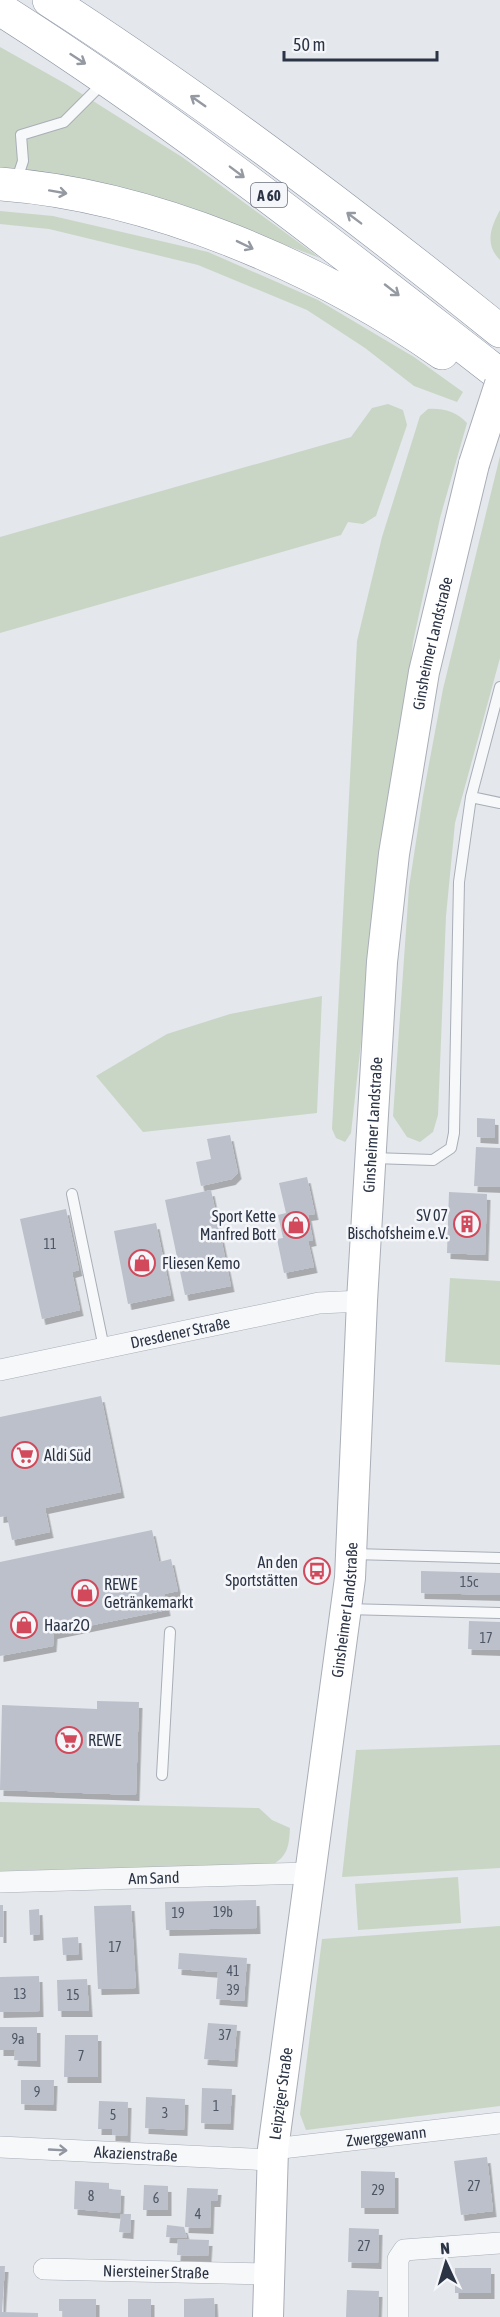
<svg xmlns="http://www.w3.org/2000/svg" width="500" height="2317" viewBox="0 0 500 2317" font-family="'Asap Condensed',sans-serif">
<defs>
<filter id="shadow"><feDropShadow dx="3.5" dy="6" stdDeviation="0" flood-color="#0004"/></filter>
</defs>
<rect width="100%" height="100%" fill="#e4e7ec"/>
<path fill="#c9d6c5" d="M0 47 66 84 182 157 320 258 182 206 0 169Z
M500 210V260C484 244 491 227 500 210Z
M0 211 53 216 208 252 318 300 414 357 463 392 457 402 414 386 365 348 307 310 198 265 49 229 0 224Z
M388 404 403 410 407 425 376 516 363 524 348 522 341 535 0 633V537L351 437 372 408Z
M428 409C443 408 457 412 467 423L440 518 413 642 378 932 364 1016 351 1133 345 1142 336 1138 332 1129 357 641 382 537 420 416Z
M500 456V658L455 823 446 916 438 1115 433 1132 420 1142 407 1137 393 1116 409 887 423 796 443 689Z
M322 996 317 1113 143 1132 96 1076 167 1034 230 1014Z
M450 1278 500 1281V1365L445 1362Z
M500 1745V1868L342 1877 356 1750Z
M0 1802 259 1808 272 1820 290 1828C289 1846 288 1856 272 1865L0 1871Z
M458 1877 461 1923 358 1930 355 1884Z
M500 1926V2106L306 2130 300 2114 322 1939Z"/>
<path fill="#bbc0ca" filter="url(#shadow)" d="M477 1118 495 1119V1138L477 1137Z
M230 1135 238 1173 232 1179 201 1186 196 1162 211 1159 207 1139Z
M476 1147 500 1148V1187L474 1186Z
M307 1177 315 1214 308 1215 313 1240 308 1241 314 1267 284 1273 277 1239 283 1238 278 1215 286 1213 279 1183Z
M211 1190 231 1286 185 1295 165 1200Z
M449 1192 487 1194 485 1255 447 1253Z
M66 1209 79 1270 72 1272 80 1310 42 1319 20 1219Z
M156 1223 171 1295 128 1304 114 1231Z
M101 1396 121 1492 45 1508 50 1532 12 1540 7 1516 0 1517V1417Z
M152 1530 159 1562 171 1559 178 1591 164 1594 167 1610 54 1633 53 1646 0 1656V1562Z
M421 1571 500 1573V1595L421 1593Z
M469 1621 500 1622V1650L468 1649Z
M97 1701 139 1702 136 1795 0 1790 2 1705 97 1709Z
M256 1900 257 1928 166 1930 165 1902Z
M0 1905H3V1937H0Z
M131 1905 136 1988 98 1989 94 1906Z
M39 1909 40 1934 30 1935 29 1910Z
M78 1937 79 1954 63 1955 62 1938Z
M179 1953 247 1958 244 2001 216 1999 218 1972 178 1969Z
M39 1976 40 2011 0 2012V1977Z
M87 1979 89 2011H58L57 1980Z
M208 2023 237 2025 234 2061 204 2059Z
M0 2027H37V2061L14 2060 15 2050H0Z
M65 2035H98V2077H64Z
M21 2080H54L53 2105 21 2104Z
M202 2088 232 2089 230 2124 201 2123Z
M146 2097 185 2099 184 2130 145 2128Z
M99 2101 128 2102 127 2136 112 2135V2129H98Z
M487 2157 493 2211 461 2215 454 2161Z
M361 2171 395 2172V2208H361Z
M75 2181 109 2183V2189L121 2190 120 2213 74 2209Z
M144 2185 168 2186V2210H143Z
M187 2188 218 2189 217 2201H211L210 2228 185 2227Z
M121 2214H131L130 2233 119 2232Z
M167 2225 184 2227 187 2238 166 2237Z
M349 2228 379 2229 378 2263 348 2262Z
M178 2239 209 2240 208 2256 177 2255Z
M0 2266H5L2 2312 38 2313V2317H0Z
M455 2268H491V2293H455Z
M347 2290 379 2291 378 2317H346Z
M214 2298 215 2317H184V2299Z
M59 2299H96V2317H63V2311H59Z
M128 2299H151V2317H128Z"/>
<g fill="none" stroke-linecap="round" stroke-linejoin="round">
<defs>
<path id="lane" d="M16 182 23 161 21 135 64 122 104 82
M471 797 500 803
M373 1158 433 1160 451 1148 454 1133 459 882 471 797 500 687
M72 1194 104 1348
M353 1554 500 1558
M346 1609 500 1613
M162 1775 170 1632"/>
<g id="street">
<path id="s1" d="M0 1370 319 1303 362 1301"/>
<path id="s2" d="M0 1882 309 1873"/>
<path id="s3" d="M0 2147 271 2160"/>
<path id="s4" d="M273 2149 500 2123"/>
<path id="s5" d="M44 2269 268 2274"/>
<path d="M398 2317V2259L404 2250 500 2243"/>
</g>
<g id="secondary">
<path id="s6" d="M268 2317 273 2149 350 1578 362 1301 382 962 394 854 424 672 474 464"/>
</g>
<path id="highway" d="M49 0C206 101 355 214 500 331
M0 9C175 120 336 248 500 375
M0 184C151 195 319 267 442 353"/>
</defs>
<use href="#lane" stroke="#a9aeb7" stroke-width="12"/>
<use href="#street" stroke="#a9aeb7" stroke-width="22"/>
<use href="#secondary" stroke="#a9aeb7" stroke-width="32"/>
<use href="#highway" stroke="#8b94a3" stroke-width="34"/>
<use href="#lane" stroke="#f7f8fa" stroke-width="10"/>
<use href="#street" stroke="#f7f8fa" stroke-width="21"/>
<use href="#secondary" stroke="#fff" stroke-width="30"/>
<use href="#highway" stroke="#fff" stroke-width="33"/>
<defs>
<path id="secondary-bridge" d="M474 464 500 384"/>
</defs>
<use href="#secondary-bridge" stroke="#a9aeb7" stroke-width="32" stroke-linecap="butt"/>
<use href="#secondary-bridge" stroke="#fff" stroke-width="30"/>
</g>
<defs><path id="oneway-shaft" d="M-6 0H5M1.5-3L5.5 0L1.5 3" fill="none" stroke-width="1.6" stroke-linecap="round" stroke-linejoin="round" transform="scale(1.5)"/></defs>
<g stroke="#959aa2">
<use href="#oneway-shaft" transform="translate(78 59) rotate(33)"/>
<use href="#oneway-shaft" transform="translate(198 101) rotate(-145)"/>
<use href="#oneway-shaft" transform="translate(237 172) rotate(37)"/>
<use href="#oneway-shaft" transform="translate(58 192) rotate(10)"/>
<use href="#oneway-shaft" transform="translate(354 218) rotate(-143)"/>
<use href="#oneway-shaft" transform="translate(245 245) rotate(26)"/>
<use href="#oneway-shaft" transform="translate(392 290) rotate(38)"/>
</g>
<use stroke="#9196a0" href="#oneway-shaft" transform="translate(58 2150) rotate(3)"/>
<defs>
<symbol id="building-ring" viewBox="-11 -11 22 22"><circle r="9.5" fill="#f4f6f9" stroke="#d1495b" stroke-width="1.5"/><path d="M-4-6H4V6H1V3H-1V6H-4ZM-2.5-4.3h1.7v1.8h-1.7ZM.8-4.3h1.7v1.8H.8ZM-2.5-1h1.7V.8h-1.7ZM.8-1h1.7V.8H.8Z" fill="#d1495b"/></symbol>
<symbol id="shop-ring" viewBox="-11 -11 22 22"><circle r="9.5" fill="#f4f6f9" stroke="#d1495b" stroke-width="1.5"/><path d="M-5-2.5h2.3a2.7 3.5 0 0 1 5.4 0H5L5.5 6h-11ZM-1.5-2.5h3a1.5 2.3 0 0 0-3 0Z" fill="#d1495b"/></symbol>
<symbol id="supermarket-ring" viewBox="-11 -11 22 22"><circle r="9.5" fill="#f4f6f9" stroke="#d1495b" stroke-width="1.5"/><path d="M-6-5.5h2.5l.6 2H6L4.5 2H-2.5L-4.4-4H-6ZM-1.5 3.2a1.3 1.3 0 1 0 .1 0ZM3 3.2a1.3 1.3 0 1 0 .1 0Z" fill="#d1495b"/></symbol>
<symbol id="bus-ring" viewBox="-11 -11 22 22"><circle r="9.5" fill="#f4f6f9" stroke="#d1495b" stroke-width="1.5"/><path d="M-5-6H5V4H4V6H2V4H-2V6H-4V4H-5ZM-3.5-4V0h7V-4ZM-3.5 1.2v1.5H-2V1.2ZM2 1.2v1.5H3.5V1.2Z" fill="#d1495b"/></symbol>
</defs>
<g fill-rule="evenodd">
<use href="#building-ring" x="452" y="1209" width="30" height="30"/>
<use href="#shop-ring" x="281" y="1210" width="30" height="30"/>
<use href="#shop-ring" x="127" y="1248" width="30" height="30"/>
<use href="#supermarket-ring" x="10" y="1440" width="30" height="30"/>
<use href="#bus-ring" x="302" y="1556" width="30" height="30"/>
<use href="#shop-ring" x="70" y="1578" width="30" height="30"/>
<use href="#shop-ring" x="9" y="1610" width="30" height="30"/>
<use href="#supermarket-ring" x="54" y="1725" width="30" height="30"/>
</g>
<g text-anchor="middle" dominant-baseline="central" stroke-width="5" stroke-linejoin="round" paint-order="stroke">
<g font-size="14" fill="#4f5766">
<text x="50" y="1244">11</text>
<text x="469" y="1582">15c</text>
<text x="486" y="1638">17</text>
<text x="223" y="1912">19b</text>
<text x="178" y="1913">19</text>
<text x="115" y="1947">17</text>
<text x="233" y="1971">41</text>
<text x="233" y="1990">39</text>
<text x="20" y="1994">13</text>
<text x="73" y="1995">15</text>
<text x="225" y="2035">37</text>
<text x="18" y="2039">9a</text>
<text x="81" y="2056">7</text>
<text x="37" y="2092">9</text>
<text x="216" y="2106">1</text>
<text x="165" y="2113">3</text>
<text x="113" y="2115">5</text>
<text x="474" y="2186">27</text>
<text x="378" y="2190">29</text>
<text x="91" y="2196">8</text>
<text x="156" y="2198">6</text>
<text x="198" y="2214">4</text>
<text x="364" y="2246">27</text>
</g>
<rect fill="#f4f6f9" stroke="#676e7b" stroke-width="1.5" x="251" y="183" width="36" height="24" rx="4.5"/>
<g font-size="15" font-weight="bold" fill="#2b3445">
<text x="269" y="195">A 60</text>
</g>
<g font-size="16" fill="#2b3445" stroke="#f4f6f9">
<text stroke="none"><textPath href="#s6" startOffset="1684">Ginsheimer Landstraße</textPath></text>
<text stroke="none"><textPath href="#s6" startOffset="1198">Ginsheimer Landstraße</textPath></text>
<text stroke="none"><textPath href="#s1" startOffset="184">Dresdener Straße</textPath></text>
<text stroke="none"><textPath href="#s6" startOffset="712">Ginsheimer Landstraße</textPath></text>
<text stroke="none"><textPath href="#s2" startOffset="154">Am Sand</textPath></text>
<text stroke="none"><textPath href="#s6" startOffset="224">Leipziger Straße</textPath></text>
<text stroke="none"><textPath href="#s4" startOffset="114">Zwerggewann</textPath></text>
<text stroke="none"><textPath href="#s3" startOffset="136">Akazienstraße</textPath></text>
<text stroke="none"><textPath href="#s5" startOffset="112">Niersteiner Straße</textPath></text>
</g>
<g font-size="16" fill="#2b3445" stroke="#f4f6f9" text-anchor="start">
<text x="448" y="1215" text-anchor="end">SV 07<tspan x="448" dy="18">Bischofsheim e.V.</tspan></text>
<text x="276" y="1216" text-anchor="end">Sport Kette<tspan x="276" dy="18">Manfred Bott</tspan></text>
<text x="162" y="1263">Fliesen Kemo</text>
<text x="44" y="1455">Aldi Süd</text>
<text x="298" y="1562" text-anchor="end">An den<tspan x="298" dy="18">Sportstätten</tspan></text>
<text x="104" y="1584">REWE<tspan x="104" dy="18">Getränkemarkt</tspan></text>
<text x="44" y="1625">Haar2O</text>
<text x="88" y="1740">REWE</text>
</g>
</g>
<g transform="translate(446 2263) rotate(356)" stroke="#f4f6f9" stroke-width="4.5" paint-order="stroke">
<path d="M0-4.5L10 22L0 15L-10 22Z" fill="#2b3445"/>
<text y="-9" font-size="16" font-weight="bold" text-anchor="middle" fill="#2b3445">N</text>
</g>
<path d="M284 51v9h153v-9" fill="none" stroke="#2b3445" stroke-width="3"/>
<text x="293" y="51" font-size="18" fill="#2b3445" stroke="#f4f6f9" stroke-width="4.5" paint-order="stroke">50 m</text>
</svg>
